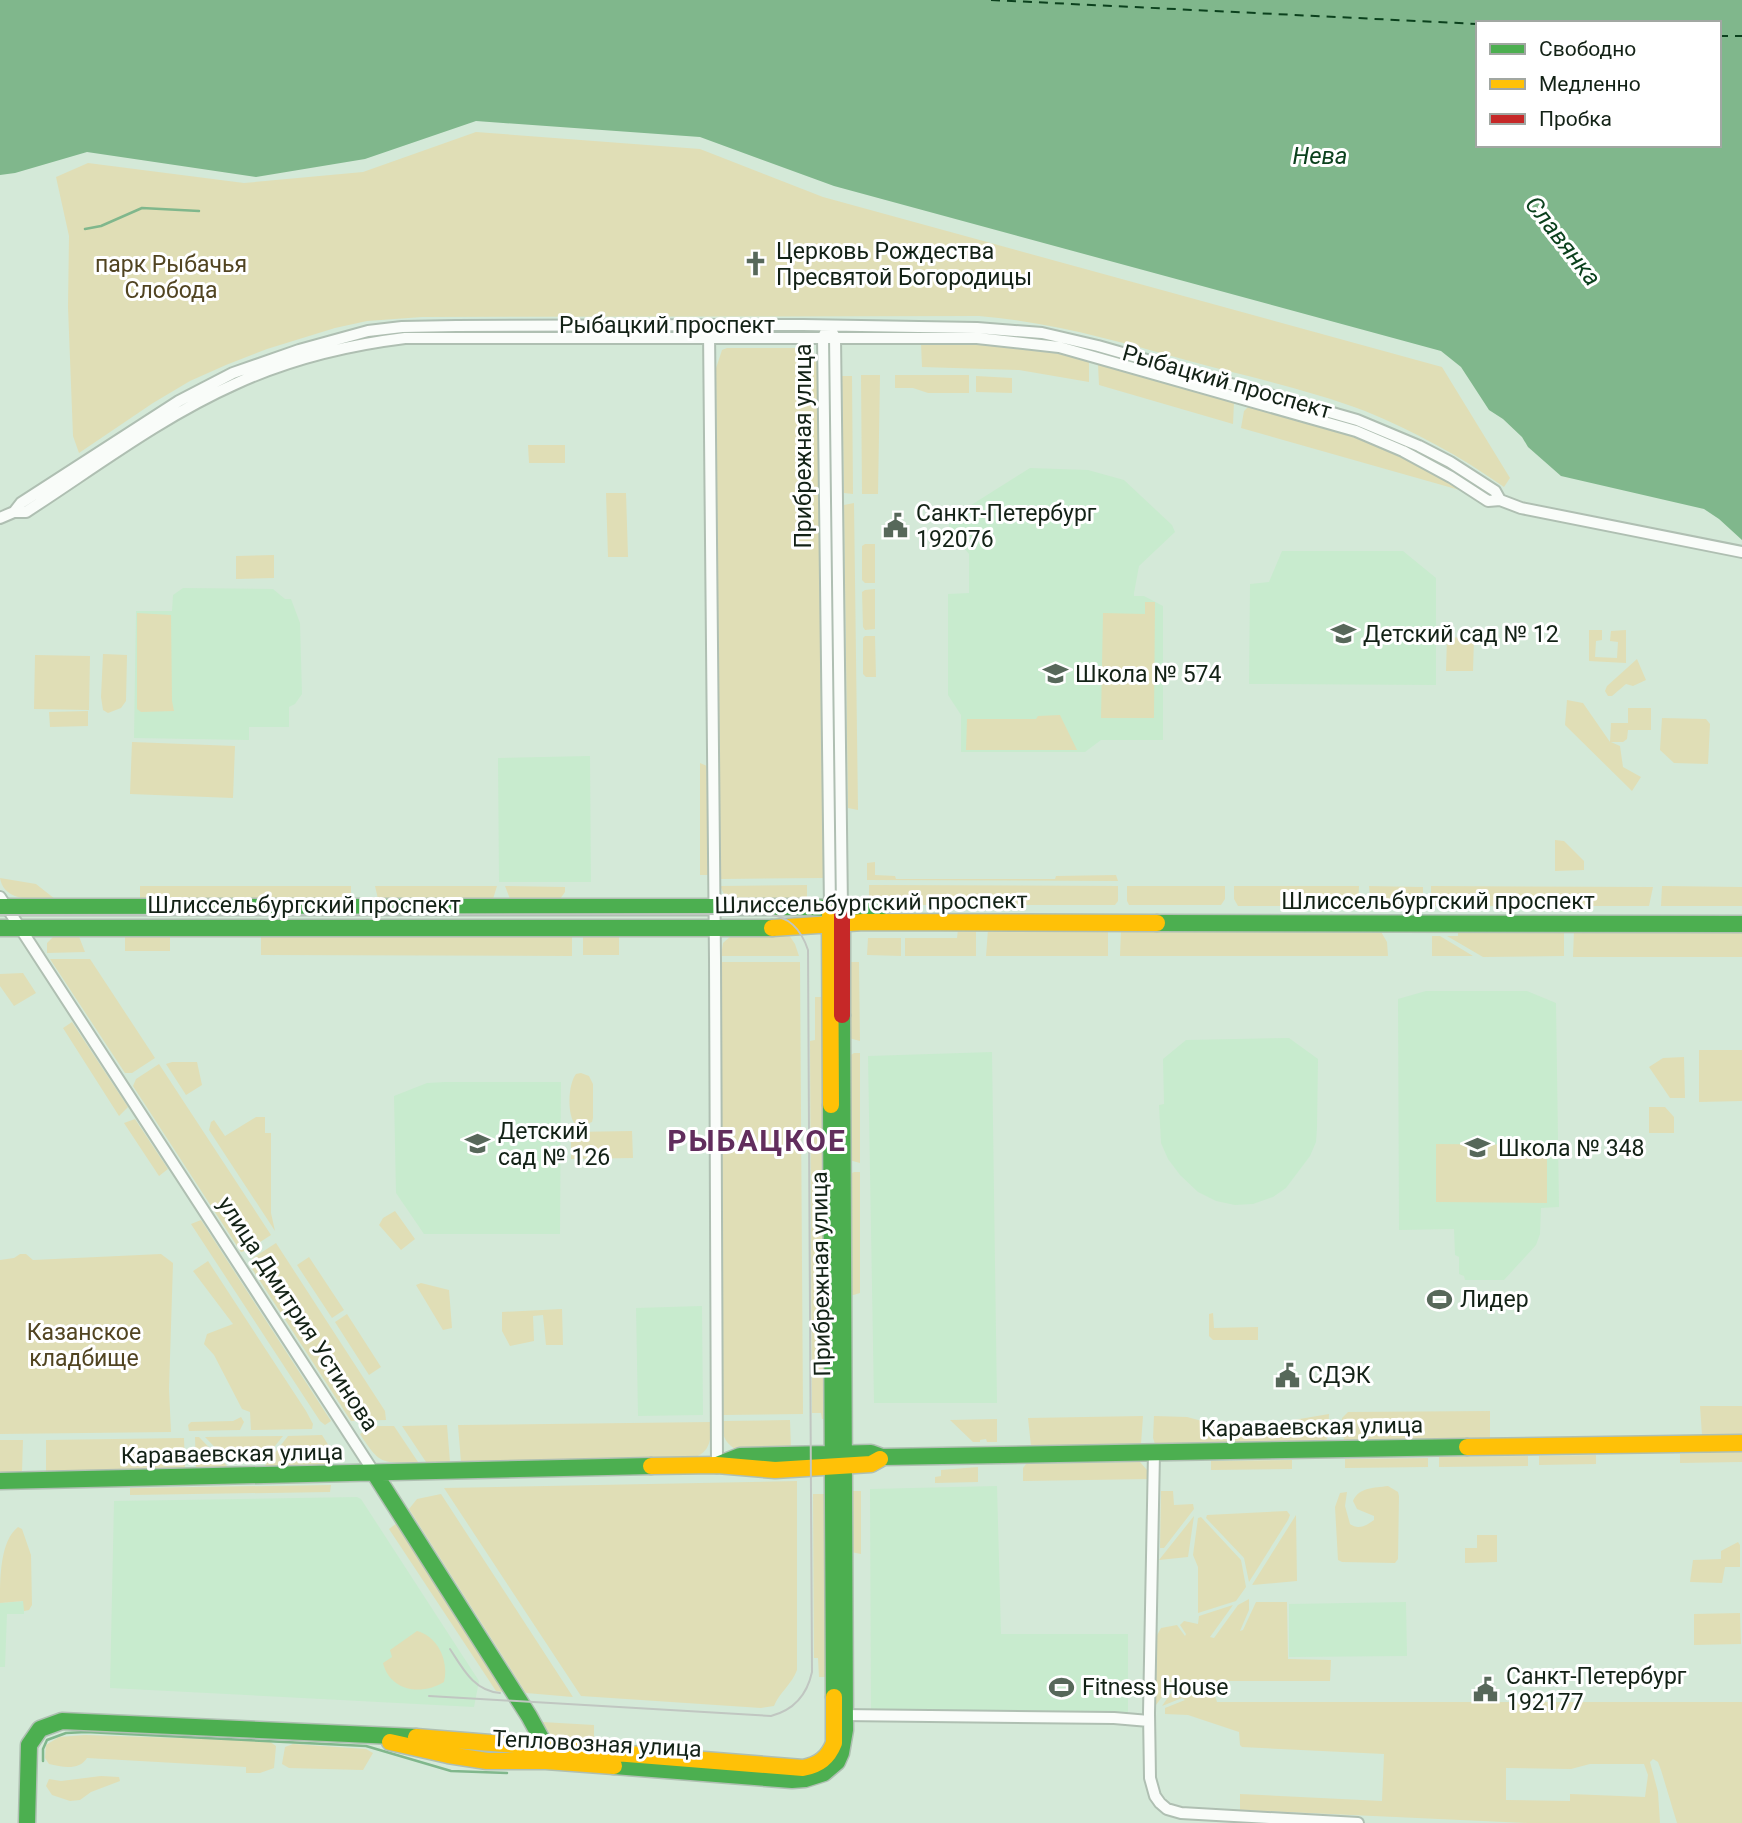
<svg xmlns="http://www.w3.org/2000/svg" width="1742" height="1823" viewBox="0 0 1742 1823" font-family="Roboto,sans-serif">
<rect width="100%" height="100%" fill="#d4e9d8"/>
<path fill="#c8ebce" d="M1030 468 1088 470 1124 480 1172 525 1175 532 1139 566 1134 593V596H1144L1163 606V740H1101L1085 752H961V715L948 695V594L969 593V554L949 530V519Z
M1282 551H1403L1436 578V685L1249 684 1250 584 1269 582Z
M183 588 273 589 285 599H291L300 623 302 694 295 704 289 707V727H249V740L134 738 136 611H172L173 595Z
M590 756 591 882H499L498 758Z
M1426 991H1527L1556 1003 1559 1207 1541 1208 1540 1234 1536 1245 1504 1280H1465L1464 1276 1459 1274V1257L1455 1255 1454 1229 1399 1230 1398 999Z
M1289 1038 1318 1059 1317 1128 1316 1142 1310 1156 1286 1188 1273 1197 1253 1204 1235 1205 1216 1201 1198 1192 1180 1175 1168 1159 1161 1143 1159 1105 1164 1104 1163 1059 1186 1040Z
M992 1052 997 1403H874L868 1056Z
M445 1082H561L560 1234H424L396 1193 394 1096 427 1083Z
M702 1306 703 1415 638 1416 636 1308Z
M997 1486 1001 1634H1128V1713L871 1709 870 1489Z
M357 1497 361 1499 479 1681 474 1707 110 1688 114 1501Z
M24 1601V1614H7L5 1667H0V1603Z
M1406 1602 1407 1656 1289 1657V1604Z"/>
<path fill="#e0deb6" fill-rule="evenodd" d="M476 132 700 149 823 197 1442 367 1510 478 1504 487C1460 456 1414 431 1365 411 1307 389 1245 376 1186 360 1117 341 1051 322 979 316L422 317 367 321 335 328 267 349 226 365 190 381 153 403 79 453 73 436 68 307 69 236 56 177 88 163 244 183 363 172Z
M921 343C978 344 1034 344 1089 362V382L1019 370 922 367Z
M727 348H808L814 353 817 363 824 878 720 879 716 368 722 350Z
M1098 364 1234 402 1233 424 1099 385Z
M861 375H880L878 494H862Z
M895 375H969V393H928L913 388H895Z
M842 376H852L853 494 844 493Z
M976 376 1012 378V393L976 392Z
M1249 406 1353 436 1416 464 1463 491 1241 428 1244 411Z
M528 445H565V463H529Z
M606 493H626L628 557H608Z
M854 503 858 810 848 808 844 505Z
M865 544H875V583H865L862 580V546Z
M274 555V578L236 579V556Z
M875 589V629L865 630 863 627 862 592 865 590Z
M1145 602H1155L1154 718H1101L1103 613 1145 614Z
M137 613 171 615 172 701 174 711 141 712 137 709Z
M1589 630H1602V640L1596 641 1595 657 1617 658 1618 642 1610 641 1611 631 1626 630V663L1589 661Z
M865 636H875L876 677H866L863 674V638Z
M1447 637 1474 638 1473 671H1446Z
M103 654 127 655 126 701 121 708 108 713 103 710 101 697Z
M35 655 90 656 89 710 34 709Z
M1637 659 1646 680 1633 686 1626 684 1612 696H1608L1605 691 1607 686Z
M1567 700 1583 703 1610 742 1611 723H1628V708H1651V730H1628L1627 739 1623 742H1611L1620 746 1623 767 1641 777 1632 791 1565 725Z
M88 711V726L50 727 49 712Z
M1060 715 1077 750H966L967 719H1036L1038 716Z
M1662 718 1706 719 1710 724 1708 764 1674 763 1660 750Z
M132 742 235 746 233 798 130 794Z
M700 763 707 766 708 875H700Z
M1555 840 1564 841 1584 861V870L1555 871Z
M875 862V875L895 876 896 879H1055L1056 876 1116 875 1118 881 867 880V863Z
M0 878 36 884 55 899C36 899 4 903 0 878Z
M807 885V899H730L725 896 720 886Z
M869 885 1118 886V901L1115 905H869Z
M140 886H351V899H140Z
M375 886H497L493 899H378Z
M505 886 565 887V892L560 899H510Z
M1127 886H1225V899L1221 905H1129L1127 901Z
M1234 886H1359L1358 906H1238L1234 899Z
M1369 886 1423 887V902H1406L1405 906H1371Z
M1431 886 1653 887 1649 906H1431Z
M1662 886 1742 887V906H1661Z
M958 929H976V956H905V938H957Z
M988 929H1108V956H986Z
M1121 930H1380L1387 942 1388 956H1120Z
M1458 930H1564V956L1483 957 1447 936H1458Z
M1574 930 1742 931V957H1573Z
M78 934 85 952 47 953V943L54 936Z
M261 934 572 935V956L261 955Z
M583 935H619V955H583Z
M732 935H789L795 944 799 956H721L723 943Z
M170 936V951H125V937Z
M1432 936H1440L1473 956H1432Z
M868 938H901V956L867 955Z
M50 959H90L155 1058 132 1073H125Z
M721 962H800L803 1414 722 1415Z
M849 962H859L860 1041 849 1038Z
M23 973 36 993 14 1006 0 986V974Z
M815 997H824L826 1419H822L821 1413H812L810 1041 815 1040Z
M72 1022 128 1107 119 1116 63 1028Z
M1699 1050H1742V1101L1699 1102Z
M854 1053H860V1163L849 1160V1056Z
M1684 1057 1685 1098H1670L1649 1067 1663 1058Z
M172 1062H197L202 1085 186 1095 166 1064Z
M159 1064 271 1235 248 1250 241 1252 133 1086 136 1079Z
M581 1073 589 1076 593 1084V1118L592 1122 584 1125 575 1124C567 1115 568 1084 576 1074Z
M1649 1107H1665L1674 1117V1133H1649Z
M256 1117H265V1133H271V1213L275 1231 209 1130 211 1122 214 1120 225 1136Z
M135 1119 168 1169 159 1176 124 1123Z
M632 1131 633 1158 571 1159V1132Z
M1436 1144 1547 1145V1203L1436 1202Z
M854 1172H860V1293L850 1296V1174Z
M395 1211 415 1239 401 1250 379 1225 383 1218Z
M201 1220 331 1421 325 1425 320 1421 191 1224Z
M276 1243 385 1411 386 1420 351 1421 249 1264 253 1258Z
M20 1254H26L33 1260 161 1254 173 1263 169 1389 171 1432 0 1434V1260L14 1258Z
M309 1257 344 1310 332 1318 297 1265Z
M208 1261 306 1411 313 1424 312 1429 251 1430 250 1412 242 1409 214 1355 204 1344 207 1334 233 1324 193 1271Z
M421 1283 449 1290 452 1328 443 1330 416 1285Z
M562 1309 563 1345H546L543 1315 533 1316 534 1341 510 1346 502 1331V1312Z
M1213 1313 1214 1328 1258 1327V1340H1213L1209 1336V1314Z
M347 1314 381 1367 369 1375 335 1322Z
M1700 1406H1742V1434L1702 1435Z
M1490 1411V1438L1344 1440 1342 1418 1348 1412Z
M1329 1414 1328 1436 1326 1441 1155 1444 1153 1438 1154 1416 1187 1417 1217 1425 1253 1427Z
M1143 1416 1141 1444 1031 1446 1028 1418Z
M241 1417 244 1422 240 1430 189 1431 188 1425 191 1422 233 1421Z
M997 1419V1442H987L986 1439 980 1440V1442H973L950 1420Z
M790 1420 791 1449 737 1450C724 1443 722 1434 722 1421Z
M711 1422C711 1439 711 1453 692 1458L461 1462 458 1425Z
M447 1425 450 1462H426L402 1426Z
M371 1426H394L418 1462C381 1463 380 1465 360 1434Z
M322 1435 334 1454 330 1467 263 1468 288 1436Z
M283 1436 262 1462 230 1463 205 1437Z
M195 1437H199L229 1468 196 1469Z
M184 1438 185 1469 46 1471V1440Z
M0 1440H23L22 1472H0Z
M1742 1452V1462L1680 1463V1454Z
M1596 1455V1464L1539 1465V1456Z
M1528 1456V1466L1439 1467V1457Z
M1428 1458V1467L1345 1468V1459Z
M1292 1460V1469L1211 1470V1461Z
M1140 1462 1147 1470 1150 1479 1023 1481V1468L1026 1464Z
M978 1467V1482L935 1483V1477L941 1476V1470Z
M797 1481V1670C792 1684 779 1693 774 1706L761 1708 581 1696 444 1488Z
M331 1485 330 1492 130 1495V1488Z
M1388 1486 1398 1492 1399 1496 1398 1559 1395 1563 1342 1562 1338 1560 1335 1507 1340 1493 1347 1492 1345 1506 1350 1524C1358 1530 1366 1526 1374 1520V1516L1357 1509 1353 1501C1359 1487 1374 1488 1388 1486Z
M851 1491H861V1554L851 1552Z
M1161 1491H1173L1174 1505 1193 1504 1194 1509 1164 1548H1160Z
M441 1494 573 1697 526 1693 409 1509 417 1499Z
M813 1494H826L827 1677H819L818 1658H814Z
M1287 1511 1290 1515 1288 1520 1249 1582 1244 1558 1206 1518 1207 1515Z
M1296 1515 1297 1581 1252 1585Z
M1194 1516 1188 1557 1159 1560Z
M1201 1517 1241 1560 1246 1587 1236 1601 1198 1613V1567L1193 1555 1198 1518Z
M397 1523 505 1692 496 1691 389 1529Z
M18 1527 22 1529 31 1555 32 1605 29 1610 24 1611 23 1601 0 1603C0 1578 0 1541 18 1527Z
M1477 1535H1497V1562L1465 1563V1548H1477Z
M1738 1542 1740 1545V1567H1725L1722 1583 1690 1582 1693 1560 1721 1559V1551Z
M1249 1599V1610L1240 1631 1243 1630 1256 1602H1287L1288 1659 1331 1660 1330 1681H1224L1213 1689 1217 1702H1742V1823H1677L1661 1770 1658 1762 1653 1759 1650 1762 1658 1792 1660 1823H1528L1240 1810V1794L1382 1801 1384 1754 1242 1747 1240 1745 1239 1732 1188 1715 1165 1714V1708L1185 1700 1182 1698 1162 1706 1173 1690V1682L1153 1709 1156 1637 1161 1628 1177 1625 1185 1636 1186 1634 1180 1625 1184 1621 1198 1624 1199 1616 1233 1605 1210 1637 1214 1638 1238 1605ZM1590 1764H1644L1648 1775 1645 1797 1570 1794V1801L1506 1800V1768L1571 1769Z
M1740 1613 1741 1644 1694 1645V1614Z
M417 1631C439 1637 449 1662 444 1682 421 1696 390 1691 383 1663L392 1657 390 1650Z
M542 1722 594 1725V1746C563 1745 559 1749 542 1722Z
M85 1735 269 1741 276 1746 274 1768 260 1773H246V1767L87 1758C79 1771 62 1767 49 1764L45 1758 46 1745 59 1737Z
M293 1744 366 1749 373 1753 363 1770 289 1768 282 1764 285 1747Z
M101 1776 119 1777 120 1781 91 1792 80 1800 70 1801 52 1795 46 1786 49 1779 61 1781Z"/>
<path fill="#80b78c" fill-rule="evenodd" d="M0 0H1742V540L1719 519 1704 509 1561 476 1528 447 1522 437 1503 419 1489 410 1461 367 1441 351 834 186 700 137 476 121 365 159 256 177 87 152 15 173 0 175ZM1478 23H1719V145H1478Z"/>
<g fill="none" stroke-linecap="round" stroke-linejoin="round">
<path stroke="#80b78c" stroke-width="2.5" d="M85 229 101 226 142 208 199 211
M43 1761V1749L47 1740 66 1733 86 1732 366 1746 451 1771 507 1773"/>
<path stroke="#0b411d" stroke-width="2" stroke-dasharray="9 7" stroke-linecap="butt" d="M991 0 1478 24
M1719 36H1742"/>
<defs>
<path id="street" d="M709 331 715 959 717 1465
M826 331 823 337 830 908
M832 332 835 337 842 909
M14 512 21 503 179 401 233 373 299 350 368 331 402 327 456 326 803 325 977 328 1042 333 1098 346 1357 420 1419 446 1450 462 1495 491 1500 500
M0 518 14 512H26C94 468 161 417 235 384 287 360 348 345 405 338H977L1059 347 1356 431 1403 451 1451 477 1488 501 1500 500 1521 508 1742 552
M0 897 375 1474
M1154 1453 1149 1713 1150 1778 1155 1796 1160 1803 1167 1809 1181 1813 1358 1823
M841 1715 1114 1718 1149 1721"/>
<path id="fast" d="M0 907H811L878 911
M1157 923 1742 924
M0 928H772
M831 1105 834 1697
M717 1465 740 1456 871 1453 882 1457 1467 1447
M375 1474 529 1716 547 1749 546 1758
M0 1481 651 1466
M614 1766 792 1780 805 1779 824 1773 837 1762 841 1753 845 1730 842 1015
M27 1823 29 1745 40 1729 62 1721 416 1737"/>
<path id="slow" d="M830 914 831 1105
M772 928 864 922 1157 923
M1467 1447 1742 1443
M651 1466 717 1465 775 1470 871 1464 880 1459
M416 1737 803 1768C819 1765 828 1758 834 1743V1697
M390 1742 448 1755 487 1761H546L614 1766"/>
<path id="jam" d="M842 912V1015"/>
</defs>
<use href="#street" stroke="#afbfb2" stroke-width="14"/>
<use href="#fast" stroke="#afbfb2" stroke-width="19"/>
<use href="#slow" stroke="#afbfb2" stroke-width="19"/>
<use href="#jam" stroke="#afbfb2" stroke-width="19"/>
<use href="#street" stroke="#f9fcf9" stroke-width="10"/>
<use href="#fast" stroke="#4caf50" stroke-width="16"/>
<use href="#slow" stroke="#ffc107" stroke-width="16"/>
<use href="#jam" stroke="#c62828" stroke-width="16"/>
<path stroke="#c0c6c1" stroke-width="2" d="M0 915 766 914C789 916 801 929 808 950L812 1672C807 1695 794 1710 771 1716L429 1696
M450 1649C463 1669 474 1691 500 1693"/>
</g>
<defs>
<symbol id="church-bare" viewBox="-9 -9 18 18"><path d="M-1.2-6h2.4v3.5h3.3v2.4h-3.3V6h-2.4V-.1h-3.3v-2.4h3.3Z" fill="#57685a" stroke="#fff" stroke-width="2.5" paint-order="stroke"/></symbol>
<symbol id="civic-bare" viewBox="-9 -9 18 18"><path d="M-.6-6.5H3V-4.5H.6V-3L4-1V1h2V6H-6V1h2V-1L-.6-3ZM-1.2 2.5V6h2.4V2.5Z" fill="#57685a" stroke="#fff" stroke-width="2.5" paint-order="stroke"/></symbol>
<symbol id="school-bare" viewBox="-9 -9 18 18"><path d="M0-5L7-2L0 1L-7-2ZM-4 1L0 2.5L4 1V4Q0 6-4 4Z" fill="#57685a" stroke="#fff" stroke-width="2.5" paint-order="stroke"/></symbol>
<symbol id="stadium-bare" viewBox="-9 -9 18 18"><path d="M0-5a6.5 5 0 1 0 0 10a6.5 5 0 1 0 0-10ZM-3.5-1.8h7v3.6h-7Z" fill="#57685a" stroke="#fff" stroke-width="2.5" paint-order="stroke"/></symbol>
</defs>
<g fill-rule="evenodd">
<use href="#church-bare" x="738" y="246" width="35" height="35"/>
<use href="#civic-bare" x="878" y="508" width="35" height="35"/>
<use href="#school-bare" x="1326" y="616" width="35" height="35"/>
<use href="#school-bare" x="1038" y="656" width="35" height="35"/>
<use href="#school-bare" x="460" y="1126" width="35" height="35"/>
<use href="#school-bare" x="1460" y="1130" width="35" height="35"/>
<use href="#stadium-bare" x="1422" y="1282" width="35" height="35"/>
<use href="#civic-bare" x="1270" y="1358" width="35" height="35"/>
<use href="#stadium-bare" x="1044" y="1670" width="35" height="35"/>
<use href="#civic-bare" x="1468" y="1672" width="35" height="35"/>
</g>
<g text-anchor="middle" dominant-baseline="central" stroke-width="6" stroke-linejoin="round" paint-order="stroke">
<g font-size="23" fill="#132216" stroke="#fff" text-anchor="start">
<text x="776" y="251">Церковь Рождества<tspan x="776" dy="26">Пресвятой Богородицы</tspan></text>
<text x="916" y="513">Санкт-Петербург<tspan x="916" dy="26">192076</tspan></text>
<text x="1363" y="634">Детский сад № 12</text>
<text x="1075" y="674">Школа № 574</text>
<text x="498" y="1131">Детский<tspan x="498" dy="26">сад № 126</tspan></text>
<text x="1498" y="1148">Школа № 348</text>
<text x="1460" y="1299">Лидер</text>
<text x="1308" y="1375">СДЭК</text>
<text x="1506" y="1676">Санкт-Петербург<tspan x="1506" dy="26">192177</tspan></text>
<text x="1082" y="1687">Fitness House</text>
</g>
<g font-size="23" fill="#514421" stroke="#fff">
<text x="171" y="264">парк Рыбачья<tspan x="171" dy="26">Слобода</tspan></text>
<text x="84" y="1332">Казанское<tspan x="84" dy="26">кладбище</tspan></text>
</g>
<g font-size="23" fill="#132216" stroke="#fff">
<text x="667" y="325">Рыбацкий проспект</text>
<text transform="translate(1227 382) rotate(16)">Рыбацкий проспект</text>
<text transform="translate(803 446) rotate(-90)">Прибрежная улица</text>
<text x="1438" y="901">Шлиссельбургский проспект</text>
<text transform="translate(871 903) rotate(-1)">Шлиссельбургский проспект</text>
<text x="304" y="905">Шлиссельбургский проспект</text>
<text transform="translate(821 1274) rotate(-91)">Прибрежная улица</text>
<text transform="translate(298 1314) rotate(57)">улица Дмитрия Устинова</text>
<text transform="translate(1312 1427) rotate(-1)">Караваевская улица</text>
<text transform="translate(232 1454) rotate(-1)">Караваевская улица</text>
<text transform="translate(597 1744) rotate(3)">Тепловозная улица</text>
</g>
<g font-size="24" font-style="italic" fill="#0b411d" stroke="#fff">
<text x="1320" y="156">Нева</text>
<text transform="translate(1563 241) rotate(52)">Славянка</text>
</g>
<g font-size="30" font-weight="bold" letter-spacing="2" fill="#612d5d" stroke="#fff">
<text x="757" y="1140">РЫБАЦКОЕ</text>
</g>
</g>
<rect x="1476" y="21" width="245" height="126" fill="#ffffff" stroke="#a1a7a2" stroke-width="2"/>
<rect x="1490" y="44" width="35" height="10" fill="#4caf50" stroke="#a1a7a2" stroke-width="2"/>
<text x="1539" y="56" font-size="21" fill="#132216">Свободно</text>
<rect x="1490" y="79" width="35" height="10" fill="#ffc107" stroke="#a1a7a2" stroke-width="2"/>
<text x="1539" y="91" font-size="21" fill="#132216">Медленно</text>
<rect x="1490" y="114" width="35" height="10" fill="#c62828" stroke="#a1a7a2" stroke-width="2"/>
<text x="1539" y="126" font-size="21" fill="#132216">Пробка</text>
</svg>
